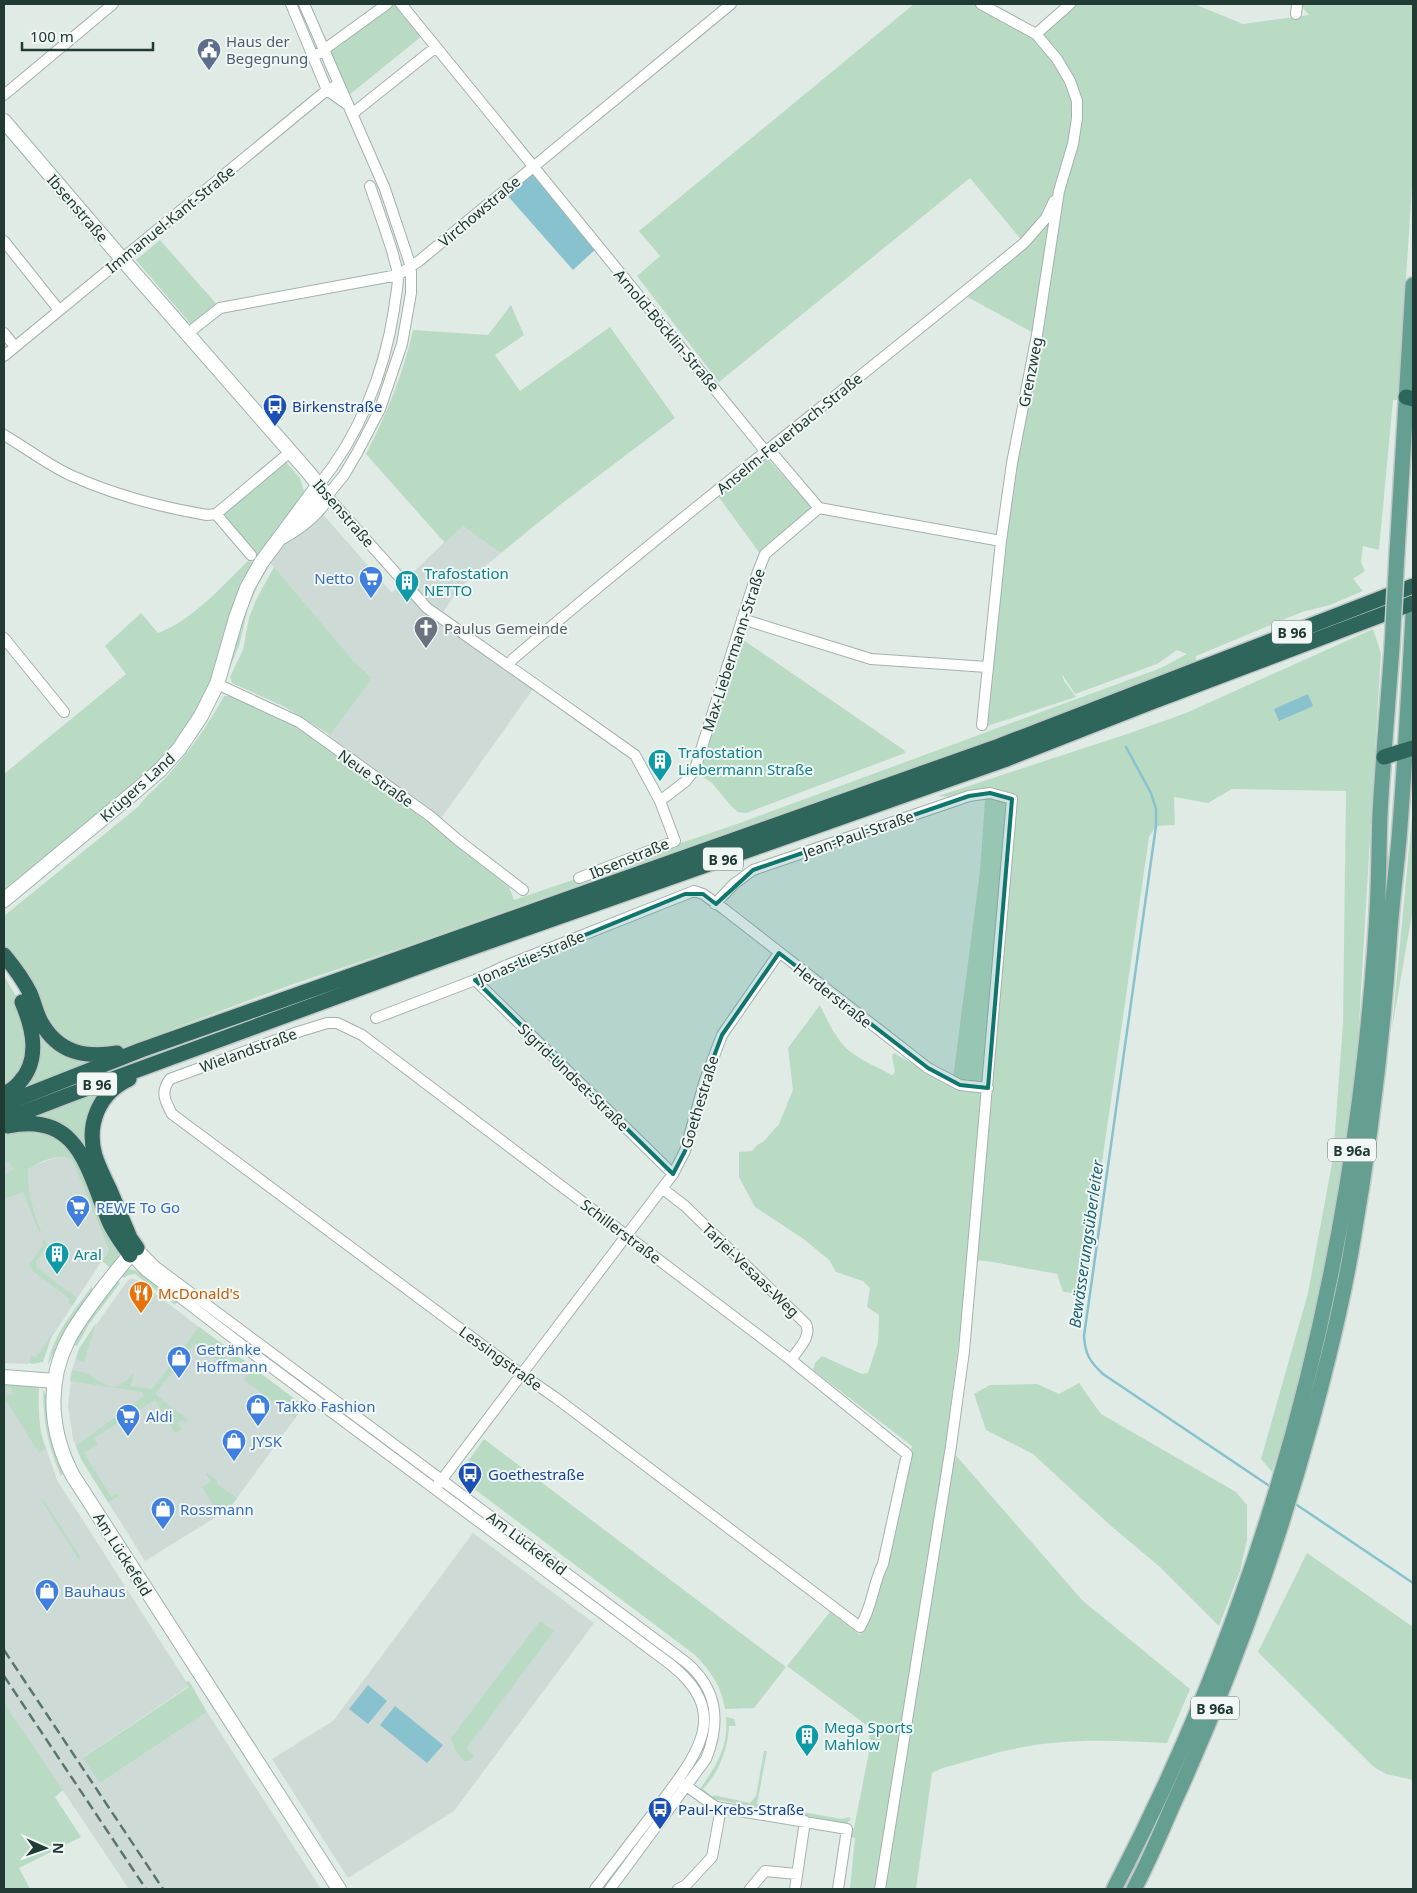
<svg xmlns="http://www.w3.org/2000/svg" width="1417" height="1893" viewBox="0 0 1417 1893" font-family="'Noto Sans',sans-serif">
<rect width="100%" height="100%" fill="#e0ebe6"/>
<path fill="#cedad5" d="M306 495 392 593 462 525 501 553 458 589 439 619 536 685 435 827 322 744 372 678 353 660 262 553Z
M58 1157 69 1158 72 1160 109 1250 38 1358 28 1364 4 1363V1159L6 1164 10 1163 32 1166Z
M132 1279 137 1280 304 1406 229 1509 145 1561 81 1459 73 1439 68 1406 72 1370 79 1349 128 1280Z
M4 1383 39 1388 38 1413 40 1430 57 1480 189 1686 84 1757 100 1783 207 1712 321 1889H129L4 1703Z
M473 1533 594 1623 454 1811 348 1878 272 1759 333 1721Z"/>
<path fill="#b9dbc3" d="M392 4H397L422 36 349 95 329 51Z
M914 4H981L1036 33 1070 4H1194L1243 24 1309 15 1301 6V4H1413V171L1398 400H1393L1379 550 1363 546 1361 562 1365 571 1353 579 1363 591 1330 605 1302 612 1196 656V661L1035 724 407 946 285 987 127 1046 113 1050 91 1052 55 1035 4 949V916L139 806C147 794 159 786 168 775 190 751 208 725 224 696H230L297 726 435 827 509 887 514 900 737 824 1161 668 1187 654 1177 650 1157 664 1075 694 1062 674 1064 681 1076 697 978 729 982 725 1001 541 1037 335 962 294 1024 243 970 178 719 382 637 276 660 256 639 231Z
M160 240 220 308 194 328 136 260Z
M511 305 524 335 495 355 520 391 610 327 675 418 560 505 501 553 463 526 445 543 366 454C387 413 403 375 413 330L488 335Z
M767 458 814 510 761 555 718 496Z
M286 462 300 478 305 495 258 558 222 518V515Z
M249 560 255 564 208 693 181 737 151 772 4 894V774L126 674 105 646 141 613 158 633C193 620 223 585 249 560Z
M268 560 271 563 259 583 248 608 239 646 225 679 245 603Z
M274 567 353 660 372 678 330 735 285 707 232 683 230 677 243 650 249 618 256 600Z
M1373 629 1381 653 1357 1057 1344 1160 1325 1263 1295 1400 1272 1472 1261 1459 1308 1293 1333 1158 1343 1023 1346 791 1232 789 1208 803 1174 797 1175 825 1156 826 1149 837 1083 1294 1063 1292 1057 1274 987 1261 969 1260 946 1444 1082 1600 1190 1689 1167 1743C1129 1741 1090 1739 1052 1743 1014 1746 976 1759 940 1769L932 1773 916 1889H885L911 1728 903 1724 876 1889H850L855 1838 848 1836 850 1830 854 1828 870 1747 869 1727 787 1666 830 1612 860 1635 870 1617 867 1610 878 1563 884 1560 912 1446 813 1370 815 1363 822 1356 862 1374 868 1373 878 1342 879 1315 867 1307 870 1288 863 1281 836 1272 829 1260 805 1240 755 1207 739 1177V1152L752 1151 757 1145 763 1142 779 1124 793 1090 788 1048 820 1005C827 1020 835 1037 847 1049 860 1060 877 1067 892 1075L895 1072 892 1056 894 1053 952 1086 980 871 985 800 938 796 1130 733 1186 713Z
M742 639 904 750 905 753 746 813 738 812 731 806 712 783 696 772Z
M1413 807V909L1392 1028Z
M4 976 16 996 28 1029 25 1066 10 1081V1085L4 1091Z
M38 1022 93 1061 20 1089 38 1043Z
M109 1087 99 1098 93 1165 30 1118Z
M36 1127 73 1147 119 1251 118 1258 112 1269 102 1261 109 1250 72 1160C60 1152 39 1162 28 1169 27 1192 33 1211 41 1232L40 1234 23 1192 4 1199V1174L13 1170 10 1163 6 1164 4 1159V1132Z
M45 1240 48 1245 36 1261 37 1268 77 1298 72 1306 68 1303 70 1299 33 1271 29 1265 44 1244 42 1241Z
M129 1269 137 1271 177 1302 175 1305 135 1274 128 1275 124 1278 120 1275Z
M116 1281 120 1283 89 1324 77 1346 74 1345 78 1335Z
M92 1286V1291L65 1329 48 1365C52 1335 75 1310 92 1286Z
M96 1323 84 1362 76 1359 79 1349Z
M199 1327 224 1345 218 1353 230 1361 235 1354 245 1361 236 1373 195 1343 155 1394 188 1420 186 1423 182 1419 178 1424 182 1429 175 1433 155 1400 94 1438 98 1444 84 1453 111 1497 117 1493 119 1496 108 1502 81 1459 76 1446 144 1396 142 1392 70 1381 72 1370C77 1371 83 1372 88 1374 107 1386 114 1396 133 1373L134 1374 130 1386 152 1389Z
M53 1332 43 1362 32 1364 29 1362 31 1355 36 1358Z
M253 1368 304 1406 295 1418 244 1380Z
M4 1383 35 1385 39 1388C38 1409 39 1428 45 1449L39 1453 7 1402 4 1403V1398L13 1393 10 1387 4 1391Z
M1079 1383 1101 1414 1236 1492 1247 1505V1540L1240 1571 1219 1626 1160 1567 1111 1526 1033 1454 986 1430 974 1394 990 1385 1037 1384 1059 1394Z
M43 1389 48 1399V1406H46C48 1431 53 1451 63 1473L61 1476C48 1446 43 1422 43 1389Z
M484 1439 786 1667 754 1708 725 1709C722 1687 710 1670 695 1655L461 1479V1471Z
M207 1473 217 1480V1484L237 1498 229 1509 219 1515 202 1487 211 1482 206 1474Z
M44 1500 81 1558 79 1560 42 1501Z
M1307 1553 1413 1627V1780L1386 1774 1374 1767 1258 1652Z
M540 1621 554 1631 466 1749 474 1755 470 1761H464L455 1750 451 1738Z
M189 1681 207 1712 100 1783 83 1758 189 1687 186 1682Z
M4 1703 63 1790 55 1797 81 1837 19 1868 30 1889H4Z
M726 1717 734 1719 736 1726H729C728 1749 719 1772 703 1789L713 1797 714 1795 750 1803 756 1796 764 1751H767L757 1804 842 1819 849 1817 851 1819 846 1824 713 1799 700 1789C716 1766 729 1746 726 1717Z"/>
<path fill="#88c2cf" d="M535 170 598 247 573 270 507 195Z
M1308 694 1313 706 1279 721 1274 709Z
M368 1685 387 1701 368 1724 349 1709Z
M395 1706 443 1745 427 1763 380 1725Z"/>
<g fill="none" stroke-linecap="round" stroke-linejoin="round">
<path stroke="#88c2cf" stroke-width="2.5" d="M1126 747 1151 793 1156 809V826L1084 1336C1085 1354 1090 1362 1103 1374L1271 1487
M1294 1503 1413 1583"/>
<defs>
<path id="street" d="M291 4 327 90 348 105
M304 4 385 189 411 267V293L402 344 380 409 357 453 344 475 327 496 427 608 635 755 660 801 675 841 579 878
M401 4 766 452 773 454 819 508 1001 541
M981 4 1036 34 1057 59 1070 81 1077 101V118L1073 144 1059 191 1037 335 1012 463 1001 541 982 725
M1296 14 1297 4
M1036 34 1070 4
M318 54 387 4
M4 95 113 4
M352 114 436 47
M4 241 59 310
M4 333 15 347
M187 334 220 308 398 275 419 261 731 4
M4 356 327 90 338 85
M4 435C26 448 47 464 70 475 114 495 160 507 207 515L216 514 290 452
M318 486C359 436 384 374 394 310 395 299 398 288 398 277 398 269 394 261 393 254 386 231 378 209 370 186
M216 514 251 555
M742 619 871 659 987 667
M4 638 64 712
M508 665 513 659C680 516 855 383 1024 243L1046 218 1054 201
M217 684 299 722 430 816 458 840 523 890
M660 801 686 781 695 769 754 582 765 554 819 508
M715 904 734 884 753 870 969 796 990 793 1012 799 964 1351 951 1446 880 1889
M475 980 673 1174
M376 1018 475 980 505 966 694 891 703 894 724 909 928 1068 960 1085 988 1088
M327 1023H337L362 1035 791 1360 907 1454 883 1564C872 1586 873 1606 860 1627L556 1398 521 1374 172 1114C165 1101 160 1092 170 1079L298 1032Z
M663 1189 685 1206 806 1324C812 1337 798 1349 791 1360
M137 1248 156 1267 687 1663C718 1690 721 1722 706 1759L610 1889
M130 1255 146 1271 255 1355 670 1664C734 1714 695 1756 658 1807 637 1834 616 1862 595 1889
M437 1486 673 1174 685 1151 705 1080 722 1035 779 953
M682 1783 716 1807 847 1829 838 1889
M678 1889 686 1885 712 1857 721 1808
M750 1889 765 1871 797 1874
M795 1889 805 1821"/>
<path id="secondary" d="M4 121 122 259 309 473 327 496C318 514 299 527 282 537
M4 900 137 790 160 770 179 749 201 716 217 684 236 618 247 588 261 563 318 486
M137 1248C122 1263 110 1279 98 1295 87 1310 76 1324 68 1340 46 1384 50 1433 73 1476L339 1889
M4 1377 55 1381"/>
<path id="primary" d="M1397 553 1413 285
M1114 1889C1242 1644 1323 1379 1359 1104 1368 1034 1375 963 1378 892 1379 866 1379 840 1380 814 1383 759 1388 703 1392 647
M1134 1889C1152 1856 1165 1821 1181 1787 1235 1666 1277 1548 1312 1420 1328 1361 1343 1301 1353 1240 1370 1142 1382 1044 1389 945 1391 909 1396 874 1399 839 1405 765 1409 690 1413 615"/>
<path id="highway" d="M1406 397 1413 399
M1384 757 1413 748
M4 955C14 967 23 979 30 993 34 1002 36 1013 41 1022 58 1053 85 1058 117 1053
M129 1079C99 1093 86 1124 95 1156 99 1167 104 1178 109 1188 116 1205 123 1221 130 1238L137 1248
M4 1095C9 1091 15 1088 19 1083 41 1060 33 1028 22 1002
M4 1104 141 1050 999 746 1413 586
M4 1120 69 1095 445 957 1004 760 1149 703 1413 603
M8 1126C78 1111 87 1168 108 1219 113 1232 122 1243 130 1255"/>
</defs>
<use href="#street" stroke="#a3b2ad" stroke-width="12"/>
<use href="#secondary" stroke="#9fb6ae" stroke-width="16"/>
<use href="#primary" stroke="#c1c8c6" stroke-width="18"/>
<use href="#highway" stroke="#c1c8c6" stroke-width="18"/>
<use href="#street" stroke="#fff" stroke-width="10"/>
<use href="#secondary" stroke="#fff" stroke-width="14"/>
<use href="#primary" stroke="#659f92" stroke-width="15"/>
<use href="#highway" stroke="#2e665c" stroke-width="15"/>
<path stroke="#5b7670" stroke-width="2.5" stroke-dasharray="10 5" stroke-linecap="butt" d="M4 1650 163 1889
M4 1676 146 1889"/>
<defs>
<path id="primary-bridge" d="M1392 647 1397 553"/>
</defs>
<use href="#primary-bridge" stroke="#c1c8c6" stroke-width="18" stroke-linecap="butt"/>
<use href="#primary-bridge" stroke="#659f92" stroke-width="15"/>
</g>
<path fill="#0f766e" fill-opacity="0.2" stroke="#0f766e" stroke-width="4" stroke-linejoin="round" d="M990 793 1012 799 988 1088 960 1085 928 1068 779 953 722 1035 705 1080 685 1151 673 1174 475 980 685 894H703L716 904 753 870 969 796Z"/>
<defs>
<symbol id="civic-pin" viewBox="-11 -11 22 30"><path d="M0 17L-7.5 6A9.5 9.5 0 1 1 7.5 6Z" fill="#5c6f8a" stroke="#f0f7f4"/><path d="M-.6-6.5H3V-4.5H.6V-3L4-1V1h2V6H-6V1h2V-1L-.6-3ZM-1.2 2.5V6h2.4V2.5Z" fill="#fff"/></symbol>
<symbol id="bus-pin" viewBox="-11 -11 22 30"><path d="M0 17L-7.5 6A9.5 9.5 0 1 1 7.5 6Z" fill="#1a4fb4" stroke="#f0f7f4"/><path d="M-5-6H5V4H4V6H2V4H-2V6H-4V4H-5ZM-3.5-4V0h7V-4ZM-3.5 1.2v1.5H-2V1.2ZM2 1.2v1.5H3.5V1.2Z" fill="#fff"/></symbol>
<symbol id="supermarket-pin" viewBox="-11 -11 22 30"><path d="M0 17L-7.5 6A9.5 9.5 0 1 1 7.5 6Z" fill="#3f7fe0" stroke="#f0f7f4"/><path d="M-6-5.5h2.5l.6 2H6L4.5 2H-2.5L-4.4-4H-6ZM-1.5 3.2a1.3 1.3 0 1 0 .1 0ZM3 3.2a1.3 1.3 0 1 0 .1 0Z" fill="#fff"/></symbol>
<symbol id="building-pin" viewBox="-11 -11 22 30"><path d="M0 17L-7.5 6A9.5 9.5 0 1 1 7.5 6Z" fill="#0f9aa8" stroke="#f0f7f4"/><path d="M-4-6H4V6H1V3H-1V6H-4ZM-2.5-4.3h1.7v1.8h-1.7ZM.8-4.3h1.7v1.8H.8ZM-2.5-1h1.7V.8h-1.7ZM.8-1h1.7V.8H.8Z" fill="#fff"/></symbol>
<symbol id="church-pin" viewBox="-11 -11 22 30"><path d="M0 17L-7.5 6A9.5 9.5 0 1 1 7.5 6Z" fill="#6b7280" stroke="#f0f7f4"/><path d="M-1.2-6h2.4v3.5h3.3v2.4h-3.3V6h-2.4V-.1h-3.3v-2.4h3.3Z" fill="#fff"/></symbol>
<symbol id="restaurant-pin" viewBox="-11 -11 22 30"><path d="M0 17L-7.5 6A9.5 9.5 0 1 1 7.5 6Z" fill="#e8710a" stroke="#f0f7f4"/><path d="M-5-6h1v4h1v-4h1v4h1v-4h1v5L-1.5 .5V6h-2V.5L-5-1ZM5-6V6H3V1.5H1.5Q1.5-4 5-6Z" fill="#fff"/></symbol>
<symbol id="shop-pin" viewBox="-11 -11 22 30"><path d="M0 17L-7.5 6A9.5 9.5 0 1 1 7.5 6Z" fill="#3f7fe0" stroke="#f0f7f4"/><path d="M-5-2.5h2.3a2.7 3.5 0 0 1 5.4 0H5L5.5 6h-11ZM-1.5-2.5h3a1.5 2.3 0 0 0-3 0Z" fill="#fff"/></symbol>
</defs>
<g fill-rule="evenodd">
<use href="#civic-pin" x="195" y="36" width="28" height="38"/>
<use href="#bus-pin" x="261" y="392" width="28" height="38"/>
<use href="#supermarket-pin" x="357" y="564" width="28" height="38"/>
<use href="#building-pin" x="393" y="568" width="28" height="38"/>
<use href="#church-pin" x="412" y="614" width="28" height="38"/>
<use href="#building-pin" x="646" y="747" width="28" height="38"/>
<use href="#supermarket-pin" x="64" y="1193" width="28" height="38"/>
<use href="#building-pin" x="43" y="1240" width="28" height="38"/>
<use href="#restaurant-pin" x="127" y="1279" width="28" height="38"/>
<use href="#shop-pin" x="165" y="1344" width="28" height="38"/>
<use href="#shop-pin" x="244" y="1392" width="28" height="38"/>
<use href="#supermarket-pin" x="114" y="1402" width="28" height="38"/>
<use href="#shop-pin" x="220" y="1427" width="28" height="38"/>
<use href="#bus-pin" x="456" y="1460" width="28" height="38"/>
<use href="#shop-pin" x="149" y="1495" width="28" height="38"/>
<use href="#shop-pin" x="33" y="1577" width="28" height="38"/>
<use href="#building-pin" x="793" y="1722" width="28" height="38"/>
<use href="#bus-pin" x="646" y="1795" width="28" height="38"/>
</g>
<g text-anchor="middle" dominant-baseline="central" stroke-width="4" stroke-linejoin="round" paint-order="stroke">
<g fill="#f0f7f4" stroke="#5f736e" stroke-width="1">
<rect x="1272" y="620.5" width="40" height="23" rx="4"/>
<rect x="703" y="847.5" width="40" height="23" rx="4"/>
<rect x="77" y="1072.5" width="40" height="23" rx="4"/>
<rect x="1328" y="1138.5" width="48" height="23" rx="4"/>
<rect x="1191" y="1696.5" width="48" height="23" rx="4"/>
</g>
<g font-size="14" font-weight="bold" fill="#213a34">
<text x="1292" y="632">B 96</text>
<text x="723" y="859">B 96</text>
<text x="97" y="1084">B 96</text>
<text x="1352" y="1150">B 96a</text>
<text x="1215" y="1708">B 96a</text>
</g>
<g font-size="15" fill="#4e5e75" stroke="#f0f7f4" text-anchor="start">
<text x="226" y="41">Haus der<tspan x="226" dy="17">Begegnung</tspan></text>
</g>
<g font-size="15" fill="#213a34" stroke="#f0f7f4">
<text transform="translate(78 208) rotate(49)">Ibsenstraße</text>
<text transform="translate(479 211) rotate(-40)">Virchowstraße</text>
<text transform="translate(170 219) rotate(-39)">Immanuel-Kant-Straße</text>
<text transform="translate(667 330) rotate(50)">Arnold-Böcklin-Straße</text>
<text transform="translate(1030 372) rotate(-79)">Grenzweg</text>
<text transform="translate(789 433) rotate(-39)">Anselm-Feuerbach-Straße</text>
<text transform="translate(344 513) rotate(49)">Ibsenstraße</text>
<text transform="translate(733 650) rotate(-72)">Max-Liebermann-Straße</text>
<text transform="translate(376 778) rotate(35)">Neue Straße</text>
<text transform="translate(137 787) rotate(-42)">Krügers Land</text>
<text transform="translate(858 834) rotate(-19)">Jean-Paul-Straße</text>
<text transform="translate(629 858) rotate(-22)">Ibsenstraße</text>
<text transform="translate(531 957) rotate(-23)">Jonas-Lie-Straße</text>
<text transform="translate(833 995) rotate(38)">Herderstraße</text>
<text transform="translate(248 1050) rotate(-20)">Wielandstraße</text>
<text transform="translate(574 1077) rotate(44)">Sigrid-Undset-Straße</text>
<text transform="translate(699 1102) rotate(-73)">Goethestraße</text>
<text transform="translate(621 1231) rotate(37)">Schillerstraße</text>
<text transform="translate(751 1270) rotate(44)">Tarjei-Vesaas-Weg</text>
<text transform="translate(501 1358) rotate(36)">Lessingstraße</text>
<text transform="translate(527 1543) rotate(37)">Am Lückefeld</text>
<text transform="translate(123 1554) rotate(58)">Am Lückefeld</text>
</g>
<g font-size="15" fill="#164399" stroke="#f0f7f4" text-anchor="start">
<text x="292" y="406">Birkenstraße</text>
<text x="488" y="1474">Goethestraße</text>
<text x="678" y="1809">Paul-Krebs-Straße</text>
</g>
<g font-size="15" fill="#0d838f" stroke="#f0f7f4" text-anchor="start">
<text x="424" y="573">Trafostation<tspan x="424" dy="17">NETTO</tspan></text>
<text x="678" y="752">Trafostation<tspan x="678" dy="17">Liebermann Straße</tspan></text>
<text x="74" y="1254">Aral</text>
<text x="824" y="1727">Mega Sports<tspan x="824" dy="17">Mahlow</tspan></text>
</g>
<g font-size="15" fill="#366cbe" stroke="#f0f7f4" text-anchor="start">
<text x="354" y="578" text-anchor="end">Netto</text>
<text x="96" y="1207">REWE To Go</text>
<text x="196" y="1349">Getränke<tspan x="196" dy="17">Hoffmann</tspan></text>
<text x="276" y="1406">Takko Fashion</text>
<text x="146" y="1416">Aldi</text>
<text x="252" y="1441">JYSK</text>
<text x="180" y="1509">Rossmann</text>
<text x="64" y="1591">Bauhaus</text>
</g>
<g font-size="15" fill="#5b616d" stroke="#f0f7f4" text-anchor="start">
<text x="444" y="628">Paulus Gemeinde</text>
</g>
<g font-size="15" fill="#c56008" stroke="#f0f7f4" text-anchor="start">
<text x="158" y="1293">McDonald's</text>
</g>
<g font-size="16" font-style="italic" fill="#1d6375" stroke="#f0f7f4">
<text transform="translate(1086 1244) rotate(-82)">Bewässerungsüberleiter</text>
</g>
</g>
<rect width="1417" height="1893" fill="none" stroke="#213a34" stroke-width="10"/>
<g transform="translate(45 1848) rotate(92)" stroke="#f0f7f4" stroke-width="4" paint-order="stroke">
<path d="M0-4L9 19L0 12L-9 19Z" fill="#213a34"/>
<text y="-8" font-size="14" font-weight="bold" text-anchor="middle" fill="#213a34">N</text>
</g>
<path d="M22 42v8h131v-8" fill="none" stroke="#213a34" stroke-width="2.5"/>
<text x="30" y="42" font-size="15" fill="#213a34" stroke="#f0f7f4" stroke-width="4" paint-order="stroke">100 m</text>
</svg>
